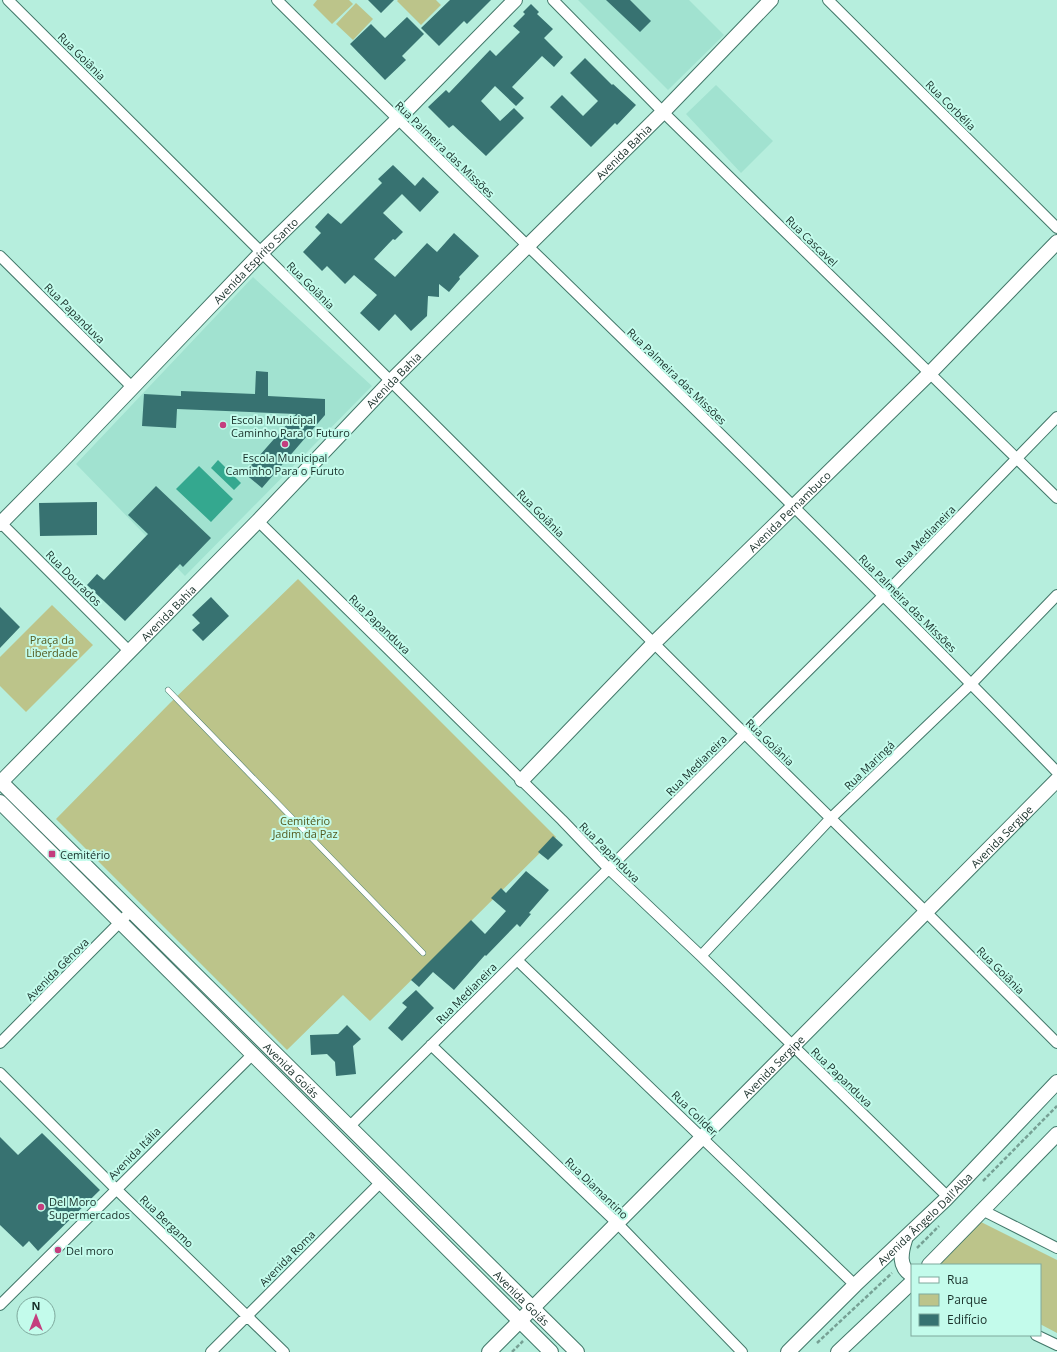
<svg xmlns="http://www.w3.org/2000/svg" width="1057" height="1352" viewBox="0 0 1057 1352" font-family="'Open Sans',sans-serif">
<rect width="100%" height="100%" fill="#b6eedd"/>
<path fill="#a1e2d0" d="M578 0H689L724 35 668 90Z
M716 85 773 141 741 173 686 114Z
M253 277 372 386 185 576 76 464Z"/>
<path fill="#bcc48a" d="M317 0H349L353 4 332 24 313 5Z
M398 0H436L441 5 421 25 397 1Z
M356 3 373 19 353 40 336 24Z
M298 579 556 837 370 1021 343 995 287 1050 56 819 170 703Z
M52 605 93 645 26 712 0 686V657Z
M979 1221 1057 1260V1333L1040 1324V1265H934Z"/>
<path fill="#34a88f" d="M218 460 241 483 234 490 211 468Z
M199 466 233 499 211 522 176 489Z"/>
<path fill="#377271" d="M368 0H394L381 13Z
M450 0H491L467 24 464 21 439 46 421 28Z
M606 0H630L651 21 640 32Z
M531 4 539 12 537 14 553 29 544 38 563 57 554 67 542 56 512 87 524 98 516 106 495 86 481 101 500 121 514 108 524 118 486 156 453 125 449 128 428 107 446 90 449 93 490 50 496 56 520 32 513 26 525 14 523 12Z
M407 17 424 34 402 56 406 60 385 80 350 44 371 24 385 38Z
M585 58 612 85 613 84 636 105 617 125 615 123 591 147 550 107 562 95 583 116 598 101 570 73Z
M393 165 415 186 423 177 439 192 420 212 402 194 383 213 403 232 395 240 393 239 374 259 395 277 427 243 437 252 454 233 479 256 459 277 460 279 449 292 439 284V297L428 296 427 316 411 331 395 314 379 331 360 313 377 295 354 275 345 284 327 266 322 271 303 252 321 233 315 227 328 213 341 224 382 183 378 179Z
M256 371 268 372V396L325 399V415L262 488 244 473 296 414 177 409 176 428 142 426 144 394 181 396V391L255 394Z
M156 486 211 538 183 567 180 564 125 621 87 585 97 574 104 580 148 534 128 515Z
M97 502V535L40 536 39 503Z
M211 597 229 616 203 641 192 630 200 623 192 615Z
M0 607 20 627 0 648Z
M553 836 563 845 548 860 538 852Z
M526 871 549 890 529 913 531 914 520 927 517 924 486 956 485 955 454 990 433 972 419 987 411 980 471 920 485 934 506 911 491 898 501 888 506 893Z
M416 990 434 1008 402 1041 388 1028 407 1007 402 1003Z
M347 1025 361 1039 353 1046 356 1074 336 1076 335 1062 327 1054 311 1055 310 1035 338 1034Z
M42 1133 100 1190 38 1251 29 1241 23 1247 0 1225V1137L18 1155Z"/>
<g fill="none" stroke-linecap="round" stroke-linejoin="round">
<defs>
<path id="lane" d="M168 690 423 953"/>
<path id="street" d="M8 0 744 733 926 912 1057 1043
M277 0C448 170 622 336 793 506 882 594 970 682 1057 772
M553 0 663 112 1057 498
M828 0 1057 228
M0 256 133 388
M258 521 562 820 609 869 701 956 948 1197
M0 522 130 652
M701 956 831 818 971 684 1057 595
M517 960 855 1285
M0 1043 131 911
M431 1045 617 1223 742 1352
M0 1073 116 1189 284 1352
M349 1127 883 596 1057 417
M982 1210 1057 1248
M0 1305 253 1054
M1036 1335 1057 1345
M211 1352 381 1182"/>
<g id="secondary">
<path id="s1" d="M0 524 66 457 262 252 397 120 515 0"/>
<path id="s2" d="M3 780 258 521 391 381 663 112 771 0"/>
<path id="s3" d="M522 780 654 643 930 373 1057 242"/>
<path id="s4" d="M6 787 577 1352"/>
<path d="M0 802 551 1352"/>
<path d="M905 1240C901 1253 898 1267 912 1275"/>
<path d="M929 1265 1057 1134"/>
<path id="s5" d="M489 1352 1057 780"/>
<path id="s6" d="M788 1352 855 1285 945 1200 1057 1082"/>
<path d="M838 1352 912 1282"/>
</g>
</defs>
<use href="#lane" stroke="#427769" stroke-width="6"/>
<use href="#street" stroke="#427769" stroke-width="12"/>
<use href="#secondary" stroke="#427769" stroke-width="16"/>
<path stroke="#76a094" stroke-width="2.5" stroke-dasharray="4 2" stroke-linecap="butt" d="M983 1181 1057 1106
M917 1248 939 1226
M817 1343 892 1273
M512 1352 523 1341"/>
<use href="#lane" stroke="#fff" stroke-width="5"/>
<use href="#street" stroke="#fff" stroke-width="10"/>
<use href="#secondary" stroke="#fff" stroke-width="14"/>
</g>
<g fill="#c43e7e" stroke="#c3fbeb" stroke-width="1.5">
<circle cx="223" cy="425" r="4"/>
<circle cx="285" cy="444" r="4"/>
<rect x="48" y="850" width="8" height="8" rx="2"/>
<circle cx="41" cy="1207" r="4"/>
<circle cx="58" cy="1250" r="4"/>
</g>
<g text-anchor="middle" dominant-baseline="central" stroke-width="4" stroke-linejoin="round" paint-order="stroke">
<g font-size="11" fill="#182f29" stroke="#c3fbeb">
<text transform="translate(82 56) rotate(45)">Rua Goiânia</text>
<text transform="translate(951 105) rotate(45)">Rua Corbélia</text>
<text transform="translate(445 149) rotate(44)">Rua Palmeira das Missões</text>
<text stroke="none"><textPath href="#s2" startOffset="883">Avenida Bahia</textPath></text>
<text transform="translate(812 241) rotate(44)">Rua Cascavel</text>
<text stroke="none"><textPath href="#s1" startOffset="367">Avenida Espírito Santo</textPath></text>
<text transform="translate(311 285) rotate(45)">Rua Goiânia</text>
<text transform="translate(75 313) rotate(45)">Rua Papanduva</text>
<text transform="translate(677 376) rotate(44)">Rua Palmeira das Missões</text>
<text stroke="none"><textPath href="#s2" startOffset="559">Avenida Bahia</textPath></text>
<text stroke="none"><textPath href="#s3" startOffset="379">Avenida Pernambuco</textPath></text>
<text transform="translate(541 513) rotate(45)">Rua Goiânia</text>
<text transform="translate(925 536) rotate(-46)">Rua Medianeira</text>
<text transform="translate(74 578) rotate(45)">Rua Dourados</text>
<text transform="translate(908 603) rotate(45)">Rua Palmeira das Missões</text>
<text stroke="none"><textPath href="#s2" startOffset="235">Avenida Bahia</textPath></text>
<text transform="translate(380 624) rotate(44)">Rua Papanduva</text>
<text transform="translate(770 742) rotate(44)">Rua Goiânia</text>
<text transform="translate(696 765) rotate(-45)">Rua Medianeira</text>
<text transform="translate(869 765) rotate(-44)">Rua Maringá</text>
<text stroke="none"><textPath href="#s5" startOffset="727">Avenida Sergipe</textPath></text>
<text transform="translate(610 852) rotate(45)">Rua Papanduva</text>
<text transform="translate(57 969) rotate(-45)">Avenida Gênova</text>
<text transform="translate(1001 970) rotate(45)">Rua Goiânia</text>
<text transform="translate(466 993) rotate(-45)">Rua Medianeira</text>
<text stroke="none"><textPath href="#s5" startOffset="403">Avenida Sergipe</textPath></text>
<text stroke="none"><textPath href="#s4" startOffset="402">Avenida Goiás</textPath></text>
<text transform="translate(842 1077) rotate(44)">Rua Papanduva</text>
<text transform="translate(695 1113) rotate(44)">Rua Colider</text>
<text transform="translate(134 1153) rotate(-45)">Avenida Itália</text>
<text transform="translate(597 1188) rotate(44)">Rua Diamantino</text>
<text stroke="none"><textPath href="#s6" startOffset="191">Avenida Ângelo Dall'Alba</textPath></text>
<text transform="translate(167 1221) rotate(44)">Rua Bergamo</text>
<text transform="translate(287 1258) rotate(-45)">Avenida Roma</text>
<text stroke="none"><textPath href="#s4" startOffset="726">Avenida Goiás</textPath></text>
</g>
<g font-size="11" fill="#182f29" stroke="#c3fbeb" text-anchor="start">
<text x="231" y="419">Escola Municipal<tspan x="231" dy="13">Caminho Para o Futuro</tspan></text>
<text x="285" y="457" text-anchor="middle">Escola Municipal<tspan x="285" dy="13">Caminho Para o Furuto</tspan></text>
<text x="60" y="854">Cemitério</text>
<text x="49" y="1201">Del Moro<tspan x="49" dy="13">Supermercados</tspan></text>
<text x="66" y="1250">Del moro</text>
</g>
<g font-size="11" fill="#53591d" stroke="#c3fbeb">
<text x="52" y="639">Praça da<tspan x="52" dy="13">Liberdade</tspan></text>
<text x="305" y="820">Cemitério<tspan x="305" dy="13">Jadim da Paz</tspan></text>
</g>
</g>
<rect x="911" y="1264" width="130" height="72" fill="#c3fbeb" stroke="#7fa99d"/>
<rect x="919" y="1277" width="20" height="6" fill="#ffffff" stroke="#7fa99d"/>
<text x="947" y="1284" font-size="12" fill="#182f29">Rua</text>
<rect x="919" y="1294" width="20" height="12" fill="#bcc48a" stroke="#7fa99d"/>
<text x="947" y="1304" font-size="12" fill="#182f29">Parque</text>
<rect x="919" y="1314" width="20" height="12" fill="#377271" stroke="#7fa99d"/>
<text x="947" y="1324" font-size="12" fill="#182f29">Edifício</text>
<g transform="translate(36 1316)"><circle r="19" fill="#c3fbeb" stroke="#7fa99d"/>
<path d="M0-3L7 15L0 10L-7 15Z" fill="#c43e7e"/>
<text y="-6" font-size="11" font-weight="bold" text-anchor="middle" fill="#182f29">N</text>
</g>
</svg>
